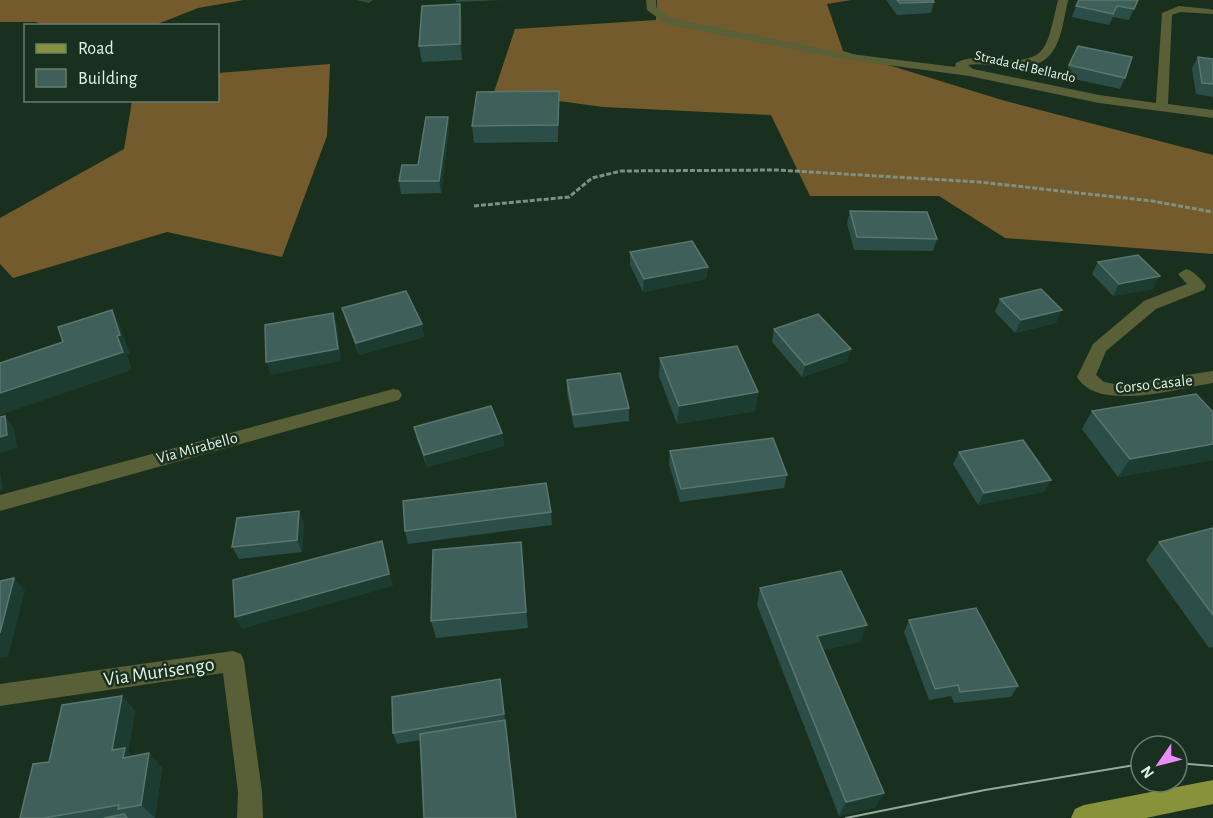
<svg xmlns="http://www.w3.org/2000/svg" width="1213" height="818" viewBox="0 0 1213 818" font-family="'Alegreya Sans',sans-serif">
<rect width="100%" height="100%" fill="#1a301e"/>
<path fill="#745b2d" d="M0 0H244L198 8 155 25 46 26 36 22H0Z
M657 0H851L827 4 843 51 1002 100 1213 155V254L1005 238 939 196H810L771 115 603 107 494 92 515 29 656 20Z
M330 64 327 136 282 257 167 232 13 278 0 264V218L124 149 132 101 218 100V73Z"/>
<g fill="none" stroke-linecap="round" stroke-linejoin="round">
<path stroke="#7e9081" stroke-width="3" stroke-dasharray="5 2" stroke-linecap="butt" d="M474 206 569 197 592 178 621 171 777 170 979 182 1152 201 1213 212"/>
<path fill="#595f37" fill-rule="evenodd" d="M646 0H656V7L670 18 843 53 955 67 956 63C966 57 976 58 987 59 1048 64 1045 54 1058 0H1068C1059 43 1058 71 1005 67 993 66 980 63 968 65L973 69 1099 95 1156 103 1162 13 1179 6 1209 9 1213 10V14L1180 12 1172 15 1168 104 1213 110V118L1099 103 969 76 843 59 666 24 647 10Z
M1186 269C1194 271 1201 279 1206 286L1204 290 1156 309 1106 351 1096 375 1104 382 1120 385 1213 371V383C1179 388 1098 413 1077 377L1093 344 1144 301 1187 284 1178 274Z
M393 389 399 390 402 395 399 400 0 511V495Z
M233 651 241 654 244 661 262 792 263 818H237L238 792 223 673 0 706V684Z"/>
<path fill="#88923b" fill-rule="evenodd" d="M1213 780V804L1146 818H1071L1075 809 1084 805Z"/>
<path stroke="#98a99b" stroke-width="2" d="M1177 763 1213 766
M846 818 985 790 1141 764"/>
</g>
<path fill="#2c4e49" d="M356 0H373L369 3Z
M456 0H502L456 2Z
M886 0H933L934 2 931 13 897 15Z
M1138 0 1129 20 1113 17 1109 25 1072 17 1076 6Z
M462 20V60L422 62 419 46Z
M1198 57 1213 59V97L1196 94 1192 68Z
M1069 65 1125 78 1120 89 1065 77Z
M559 91 558 142 474 143 472 126Z
M448 117 449 129 441 193 401 194 399 181 418 165Z
M850 211 937 239 933 251 854 250 847 223Z
M630 252 708 267 706 279 643 292 630 265Z
M1098 262 1153 289 1113 296 1092 274Z
M1000 299 1056 323 1015 333 995 312Z
M342 308 422 324 424 337 359 355 346 321Z
M774 329 851 349 847 362 802 377 772 342Z
M660 358 758 392 755 411 677 424 659 376Z
M567 380 629 408V421L574 428 567 393Z
M1092 411 1213 412V460L1118 477 1082 429Z
M414 427 502 433 504 446 427 467 417 440Z
M670 451 787 475 784 488 680 502 669 464Z
M959 452 1051 480 1044 492 978 505 953 464Z
M551 512 552 525 408 544 405 531Z
M304 524 302 552 239 559 232 547Z
M1213 528V647L1209 648 1146 560 1159 542Z
M523 560 528 628 436 638 431 621Z
M760 588 860 642 823 650 876 807 839 816 757 605Z
M909 620 1018 686 1011 697 954 703 951 696 929 700 904 632Z
M500 679 506 725 397 744 393 733Z
M122 696 135 711 128 752 132 756 149 753 162 768 155 818H20L49 762Z"/>
<path fill="#1c3b31" d="M460 4 462 20V60L460 44Z
M448 117 449 129 441 193 439 181Z
M708 267 706 279 643 292 644 279Z
M1160 276 1153 289 1113 296 1119 284Z
M112 310 121 328 130 354 127 355 132 370 0 415V393L117 336Z
M1062 310 1056 323 1015 333 1021 320Z
M333 313 337 325 341 361 271 375 266 362Z
M422 324 424 337 359 355 356 343Z
M851 349 847 362 802 377 805 365Z
M758 392 755 411 677 424 679 406Z
M5 416 14 429 17 448 0 453V437Z
M502 433 504 446 427 467 424 455Z
M1213 444V460L1118 477 1130 459Z
M0 470 3 490H0Z
M1051 480 1044 492 978 505 984 493Z
M299 511 304 524 302 552 297 540Z
M382 541 386 553 393 586 242 629 235 617Z
M521 542 523 560 528 628 526 612Z
M14 578 25 590 8 657 0 658V633Z
M867 625 860 642 811 653 817 636Z
M500 679 502 690 506 725 504 714Z
M122 696 135 711 128 752 138 763 126 765 112 750Z
M149 753 162 768 155 818 141 805Z
M884 793 876 807 839 816 846 802Z"/>
<path fill="#3f605a" stroke="#59766f" stroke-width="1.5" d="M897 0H933L934 2 900 3Z
M1079 0H1138L1134 9 1117 6 1113 14 1076 6Z
M460 4V44L419 46 422 6Z
M1078 46 1132 57 1125 78 1069 65Z
M1198 57 1213 59V84L1202 83Z
M559 91 558 125 472 126 477 92Z
M426 117H448L439 181H399L402 165H418Z
M850 211 927 212 937 239 857 237Z
M692 241 708 267 644 279 630 252Z
M1138 255 1160 276 1119 284 1098 262Z
M1041 289 1062 310 1021 320 1000 299Z
M406 291 422 324 356 343 342 308Z
M112 310 120 335 117 336 123 352 0 393V363L63 342 58 327Z
M333 313 338 349 266 362 265 325Z
M818 314 851 349 805 365 774 329Z
M737 346 758 392 679 406 660 358Z
M620 373 629 408 573 415 567 380Z
M1196 394 1213 412V444L1130 459 1092 411Z
M491 406 502 433 424 455 414 427Z
M5 416 7 435 0 437V417Z
M773 438 787 475 681 489 670 451Z
M1023 440 1051 480 984 493 959 452Z
M546 483 551 512 405 531 403 501Z
M299 511 297 540 232 547 237 518Z
M1213 528V615L1159 542Z
M382 541 389 574 235 617 233 580Z
M521 542 526 612 431 621 433 550Z
M841 571 867 625 817 636 884 793 846 802 760 588Z
M14 578 0 633V581Z
M976 608 1018 686 960 692 958 685 935 689 909 620Z
M500 679 504 714 393 733 392 697Z
M122 696 112 750 125 748 123 758 149 753 141 805 118 809 119 805 44 818H20L33 764 49 762 62 705Z
M505 720 516 818H424L420 734Z
M124 814 127 818H104Z"/>
<g text-anchor="middle" dominant-baseline="central" stroke-width="5" stroke-linejoin="round" paint-order="stroke">
<g font-size="14" fill="#e3f1e5" stroke="#1a301e">
<text transform="translate(1025 67) rotate(13)">Strada del Bellardo</text>
</g>
<g font-size="16" fill="#e3f1e5" stroke="#1a301e">
<text transform="translate(1154 384) rotate(-6)">Corso Casale</text>
<text transform="translate(197 448) rotate(-15)">Via Mirabello</text>
</g>
<g font-size="20" fill="#e3f1e5" stroke="#1a301e">
<text transform="translate(159 672) rotate(-8)">Via Murisengo</text>
</g>
</g>
<rect x="24" y="24" width="195" height="78" fill="#1a301e" stroke="#6a7d6e" stroke-width="1.5"/>
<rect x="36" y="44" width="30" height="9" fill="#88923b" stroke="#6a7d6e" stroke-width="1.5"/>
<text x="78" y="54" font-size="18" fill="#e3f1e5">Road</text>
<rect x="36" y="69" width="30" height="18" fill="#3f605a" stroke="#6a7d6e" stroke-width="1.5"/>
<text x="78" y="84" font-size="18" fill="#e3f1e5">Building</text>
<g transform="translate(1159 764) rotate(235)"><circle r="28" fill="#1a301e" stroke="#6a7d6e" stroke-width="1.5"/>
<path d="M0-4.5L10 22L0 15L-10 22Z" fill="#ec8cfb"/>
<text y="-9" font-size="16" font-weight="bold" text-anchor="middle" fill="#e3f1e5">N</text>
</g>
</svg>
